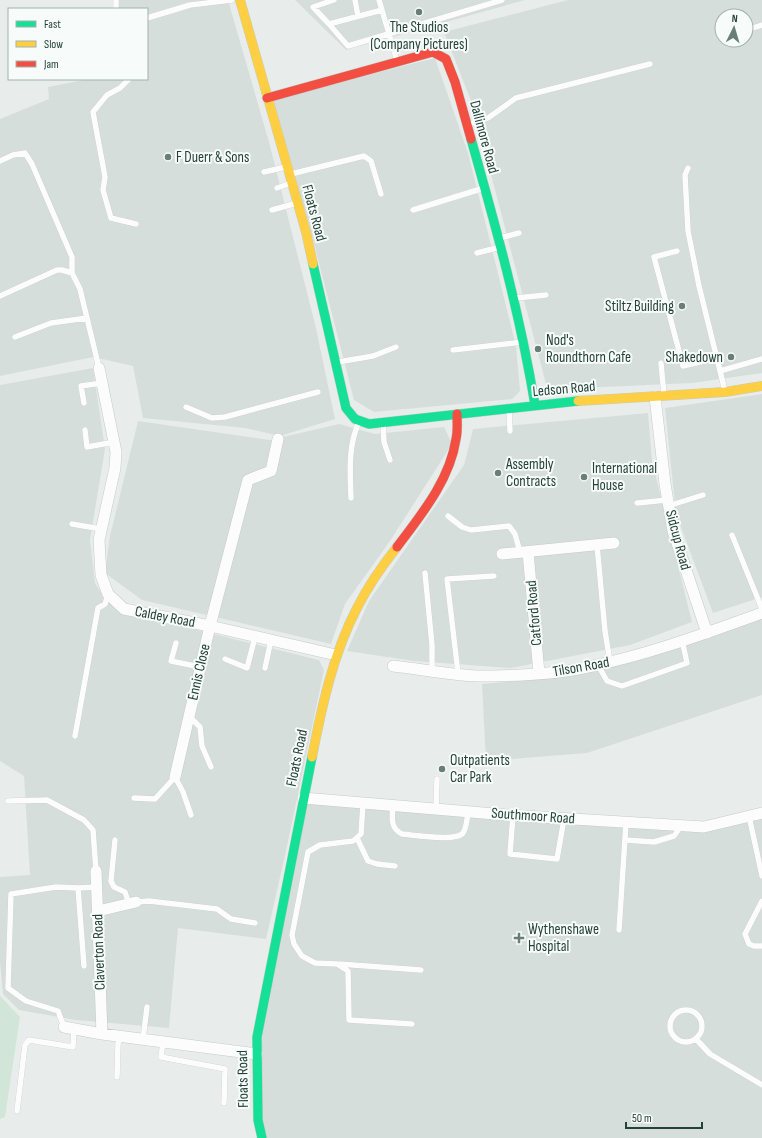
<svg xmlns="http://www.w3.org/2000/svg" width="762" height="1138" viewBox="0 0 762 1138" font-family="'Sofia Sans Condensed',sans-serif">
<rect width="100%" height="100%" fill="#e8edeb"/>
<path fill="#d6dedb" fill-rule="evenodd" d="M117 0H228L269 142 316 328 335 419 280 436 245 428 143 418 133 366 93 357 0 376V119L49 99 48 87 89 79H147V9H116Z
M295 0H525L346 50Z
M568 0H762V373L692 383 560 389 546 384 473 106 444 32ZM722 16H746V40H722Z
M435 58 468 153 516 346 520 391 512 399 374 412 354 400 309 224 273 99Z
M93 368 105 449 90 540 95 583 102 594 114 607 189 628 319 660 324 670 286 851 266 939 178 928 169 1028 76 1020 19 1010 3 994 0 962V877L30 875 24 776 0 761V385Z
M762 394V597L713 613 676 514 665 408Z
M648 413 652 461 692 622 630 645 511 668 414 661 347 651 369 601 464 465 473 429Z
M138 421 270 440 339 424 375 434 444 427 452 444 390 541 345 604 331 644 142 600 105 573 110 536Z
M762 618V695L587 753 486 761 482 684 572 676 709 638Z
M303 798 681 826 762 813V1138H262L257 1037Z"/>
<path fill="#d1e6d8" d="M0 996 20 1017 5 1117 0 1119Z"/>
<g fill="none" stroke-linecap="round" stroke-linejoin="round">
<defs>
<path id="lane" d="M355 0 358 16
M379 0 397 61
M116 9V0
M382 10 329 24 348 46 502 0
M147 18 190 5 232 0
M329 24 313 7 334 0
M746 30 762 25
M730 44 732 40
M129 79 120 88 107 95 93 112 105 177 103 190 111 218 136 224
M469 124 488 118 516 98 650 64
M0 161 13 155 25 153 32 164 72 257V273L80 289 99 368
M688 168 685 175 688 231 699 286 725 391
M264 172 286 167
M291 174 364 156 371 161 381 194
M277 188 291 183
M272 210 297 203
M413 210 484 188
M500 238 519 233
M677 251 654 257 683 366 717 358
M477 253 500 247
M0 296 57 270H62L72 273
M516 298 546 295
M15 337 51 323 87 318
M453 350 523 342
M338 362 373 356 396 347
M661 363 664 395
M720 371 762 359
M84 403 81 386 102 383
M186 407 212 418 225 417 318 392
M509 409 510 431
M383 424 384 442 390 460
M85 430 87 447 114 442
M351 498C350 472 348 445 359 422
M637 503 667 500
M668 506 703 495
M448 516 462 527 471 530 509 526 515 534 520 552
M72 524 101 529
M732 535 762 609
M597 545 605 631 610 662
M425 573 432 645V670
M176 643 171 661 200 667
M225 659 247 668 255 637
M598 665 607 681 622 686 687 663 682 640
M265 668 271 640
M458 673 447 579 494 576
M189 716 200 727 202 746 211 767
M75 736 98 608 105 604 108 594
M134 798 155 799 175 777 183 792 191 815
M8 801 47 800 84 820 93 830 96 871
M363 804 361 834 353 841 320 845 308 852 292 935 294 944 302 956 315 963 337 964 348 971 349 1020 412 1024
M393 806C392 818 390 828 402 834 414 835 456 842 463 833 467 827 467 818 468 812
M436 809 437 779
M513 815 510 854 557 859 564 819
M749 816 762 876
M357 838 368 861 377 864 395 866
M115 840 111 881 114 887 125 892 129 904
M625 840 654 842 674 836 681 826
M762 901 745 934 749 944 754 946H762
M136 902 149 901 217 909 231 919 255 923
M619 930 626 823
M339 964 421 970
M84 966 78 888 97 887
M670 1026a16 16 0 1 1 32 0a16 16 0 1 1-32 0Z
M64 1027 58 1011 26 1001 8 988 11 894 56 887 78 888
M143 1039 147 1007
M696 1039 710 1054 762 1085
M163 1042 161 1057 225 1069 224 1103
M117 1077 118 1044 120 1036
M17 1111 25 1045 29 1040 73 1047 74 1029"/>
<path id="street" d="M99 368 116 452 115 468 99 540 101 575 108 594 124 609 210 626 336 655
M655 397 665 484 673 531 707 633
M528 552 539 673
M502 554 614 543
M393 666C421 669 450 675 477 676 512 676 549 675 583 668 644 656 704 634 762 613
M175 777 210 626 248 480 271 471 278 439
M303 798 507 815 704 827 762 813
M96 871 102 1034
M98 911 136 902
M64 1027 102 1034 257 1054"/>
<path id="fast" d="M471 139C496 227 520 314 535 405
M313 264 346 408 355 419 369 424 578 401
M262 1138 258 1120 257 1037 312 757"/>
<path id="slow" d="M240 0 306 232 313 264
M578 401 725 392 762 386
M312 757C322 706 333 654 357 608 368 586 382 566 397 547"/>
<path id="jam" d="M267 98 433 52 446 59 455 82 471 139
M397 547C421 515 450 480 456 439 458 431 457 422 457 414"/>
</defs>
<use href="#lane" stroke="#c5cac8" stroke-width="6"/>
<use href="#street" stroke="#c5cac8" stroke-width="12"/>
<use href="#fast" stroke="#c3cbc8" stroke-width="10"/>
<use href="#slow" stroke="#c3cbc8" stroke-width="10"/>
<use href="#jam" stroke="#c3cbc8" stroke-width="10"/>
<use href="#lane" stroke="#fcfcfc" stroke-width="5.5"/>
<use href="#street" stroke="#fcfcfc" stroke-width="11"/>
<use href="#fast" stroke="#16e098" stroke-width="9"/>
<use href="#slow" stroke="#ffcf43" stroke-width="9"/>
<use href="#jam" stroke="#f24e42" stroke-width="9"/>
</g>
<g fill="#697e78" stroke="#f7fbf9" stroke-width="1.5">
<circle cx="419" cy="12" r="4"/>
<circle cx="168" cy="157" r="4"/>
<circle cx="682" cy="306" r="4"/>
<circle cx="538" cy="349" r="4"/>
<circle cx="731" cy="357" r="4"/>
<circle cx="498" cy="473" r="4"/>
<circle cx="584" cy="477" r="4"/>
<circle cx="442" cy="769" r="4"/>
<path d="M517 932h4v4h4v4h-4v4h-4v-4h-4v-4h4z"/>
</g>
<g text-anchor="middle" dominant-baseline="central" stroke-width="4" stroke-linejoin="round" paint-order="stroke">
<g font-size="15" fill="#24423a" stroke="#f7fbf9" text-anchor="start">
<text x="419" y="27" text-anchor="middle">The Studios<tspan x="419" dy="17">(Company Pictures)</tspan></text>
<text x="176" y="157">F Duerr &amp; Sons</text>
<text x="674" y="306" text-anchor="end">Stiltz Building</text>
<text x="546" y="340">Nod's<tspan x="546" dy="17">Roundthorn Cafe</tspan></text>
<text x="723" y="357" text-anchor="end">Shakedown</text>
<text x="506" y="464">Assembly<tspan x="506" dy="17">Contracts</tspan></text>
<text x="592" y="468">International<tspan x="592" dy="17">House</tspan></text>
<text x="450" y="760">Outpatients<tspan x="450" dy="17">Car Park</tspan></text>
<text x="528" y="929">Wythenshawe<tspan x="528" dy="17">Hospital</tspan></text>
</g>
<g font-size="15" fill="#24423a" stroke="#f7fbf9">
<text transform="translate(484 137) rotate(75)">Dallimore Road</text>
<text transform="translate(314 213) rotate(75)">Floats Road</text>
<text transform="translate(564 389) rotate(-5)">Ledson Road</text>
<text transform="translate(678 540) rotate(75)">Sidcup Road</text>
<text transform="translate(534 613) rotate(-95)">Catford Road</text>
<text transform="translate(165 617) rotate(11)">Caldey Road</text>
<text transform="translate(581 667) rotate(-10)">Tilson Road</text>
<text transform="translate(199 672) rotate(-77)">Ennis Close</text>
<text transform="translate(297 758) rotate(-78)">Floats Road</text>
<text transform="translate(533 816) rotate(4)">Southmoor Road</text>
<text transform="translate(99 952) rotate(-92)">Claverton Road</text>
<text transform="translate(243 1079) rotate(-91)">Floats Road</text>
</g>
</g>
<rect x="8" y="8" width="140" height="72" fill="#f7fbf9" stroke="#a3b1ad"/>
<rect x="16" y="21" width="20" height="6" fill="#16e098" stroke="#a3b1ad"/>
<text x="44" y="28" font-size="12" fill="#24423a">Fast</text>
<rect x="16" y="41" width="20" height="6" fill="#ffcf43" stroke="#a3b1ad"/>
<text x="44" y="48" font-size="12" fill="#24423a">Slow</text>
<rect x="16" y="61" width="20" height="6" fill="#f24e42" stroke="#a3b1ad"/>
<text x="44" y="68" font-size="12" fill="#24423a">Jam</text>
<g transform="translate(734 28) rotate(5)"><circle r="19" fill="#f7fbf9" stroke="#a3b1ad"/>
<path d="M0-3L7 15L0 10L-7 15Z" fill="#697e78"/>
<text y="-6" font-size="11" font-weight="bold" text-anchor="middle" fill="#24423a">N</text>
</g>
<path d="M626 1122v6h76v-6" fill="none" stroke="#24423a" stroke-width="2"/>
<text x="632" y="1122" font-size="12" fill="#24423a" stroke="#f7fbf9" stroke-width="3" paint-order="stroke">50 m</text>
</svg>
